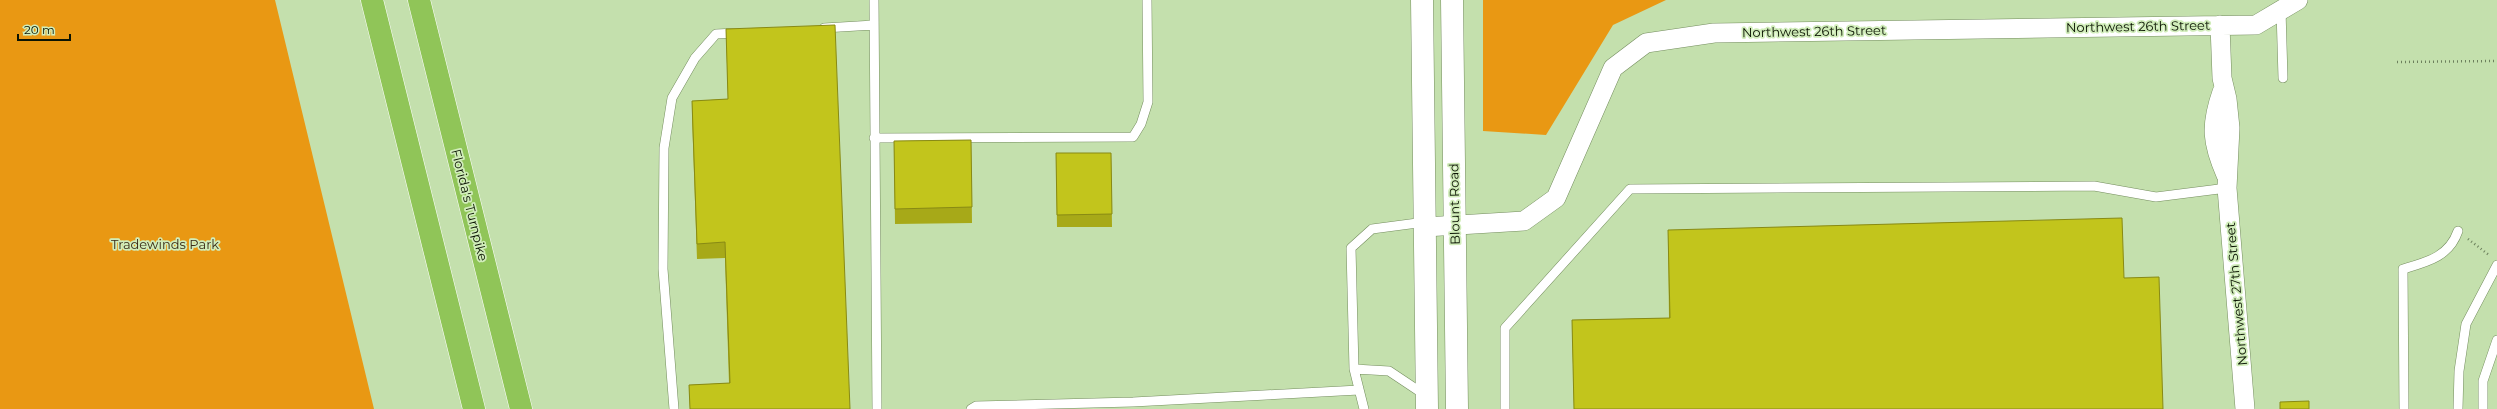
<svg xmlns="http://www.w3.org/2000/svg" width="2497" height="409" viewBox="0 0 2497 409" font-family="Montserrat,sans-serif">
<rect width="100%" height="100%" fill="#c4e0ad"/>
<path fill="#e99813" d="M0 0H275L374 409H0Z
M1483 0H1666L1613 25 1546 135 1483 131Z"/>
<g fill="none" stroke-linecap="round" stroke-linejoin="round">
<defs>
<path id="service" d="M874 0 877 409
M2281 10 2283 78
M824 28 874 25
M874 138 1133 137 1141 124 1148 102 1147 0
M1354 369 1389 371 1425 395
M674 409 663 269 664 148 672 98 695 58 716 34 737 33
M971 409 976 406 1133 402 1359 390
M1364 409 1354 369 1351 248 1372 229 1425 222
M1505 409V328L1630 189 2094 186 2156 197 2227 188
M2404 409 2403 269C2427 262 2449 257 2458 231
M2458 409 2459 371 2466 324 2497 265
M2483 409V381L2497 340"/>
<path id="minor" d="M2220 25 2222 78 2227 99 2230 128 2227 188 2245 409
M2222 92C2210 126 2212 143 2226 175
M1425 227 1524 221 1556 198 1613 68 1646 43 1714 33 2256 25 2298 0"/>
<path id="tertiary" d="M1422 0 1427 409
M1452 0 1457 409"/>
<path id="motorway" d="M372 0 474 409
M419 0 521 409"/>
</defs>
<use href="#service" stroke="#748d5e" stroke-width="10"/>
<use href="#minor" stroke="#748d5e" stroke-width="20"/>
<use href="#tertiary" stroke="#748d5e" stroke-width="23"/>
<use href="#motorway" stroke="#fff" stroke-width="23"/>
<path stroke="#6d805d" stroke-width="2.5" stroke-dasharray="1 3" stroke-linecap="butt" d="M2397 62 2497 61
M2468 239 2489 255"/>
<use href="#service" stroke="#fff" stroke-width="9"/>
<use href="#minor" stroke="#fff" stroke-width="19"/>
<use href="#tertiary" stroke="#fff" stroke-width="22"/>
<use href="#motorway" stroke="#90c558" stroke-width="22"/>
</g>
<path fill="#a7a918" d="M726 29 850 409H690L689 385 729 383 725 258 697 259 692 116V101L728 99Z
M971 140 972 223 895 224 894 141Z
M1056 153H1111L1112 227H1057Z
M1668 230 2124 278 2163 409H1574L1572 320 1669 318Z"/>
<path fill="#c2c51c" stroke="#888a14" d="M835 25 850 409H690L689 385 730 383 725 242 697 244 692 101 728 99 726 29Z
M971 140 972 207 895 209 894 141Z
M1056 153H1111L1112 214 1057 215Z
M2122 218 2124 278 2159 277 2163 409H1574L1572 320 1670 318 1668 230Z
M2309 401V409H2280V402Z"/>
<g text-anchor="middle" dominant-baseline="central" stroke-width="3.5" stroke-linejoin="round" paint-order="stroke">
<g font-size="13" fill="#0b1403" stroke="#d1edba">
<text transform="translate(2138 26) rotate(-1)">Northwest 26th Street</text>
<text transform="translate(1814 31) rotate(-1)">Northwest 26th Street</text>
<text transform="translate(1454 204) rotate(-91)">Blount Road</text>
<text transform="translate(470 205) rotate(76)">Florida's Turnpike</text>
<text transform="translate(2236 294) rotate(-95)">Northwest 27th Street</text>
</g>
<g font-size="13" fill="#3a2a16" stroke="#d1edba">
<text x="165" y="244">Tradewinds Park</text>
</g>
</g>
<path d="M18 34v6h52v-6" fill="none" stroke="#0b1403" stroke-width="2"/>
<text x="24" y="34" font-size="12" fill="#0b1403" stroke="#d1edba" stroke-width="3" paint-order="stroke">20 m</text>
</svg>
